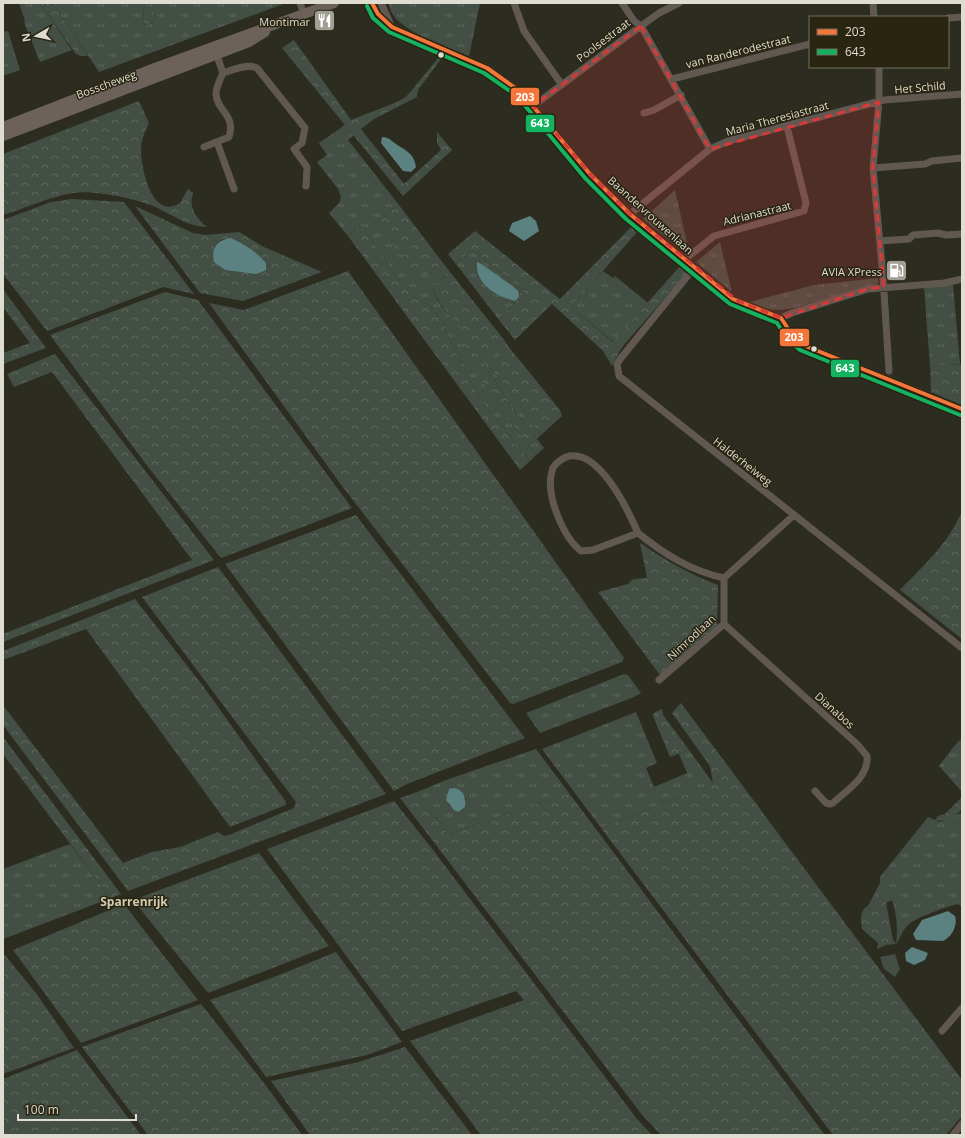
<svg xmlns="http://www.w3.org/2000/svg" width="965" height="1138" viewBox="0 0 965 1138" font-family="'Open Sans',sans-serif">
<defs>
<pattern id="grass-tufts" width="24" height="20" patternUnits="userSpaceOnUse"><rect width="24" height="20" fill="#434f44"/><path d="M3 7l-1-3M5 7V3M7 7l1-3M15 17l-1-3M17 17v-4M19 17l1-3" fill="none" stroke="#5e685e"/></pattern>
<pattern id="forest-crowns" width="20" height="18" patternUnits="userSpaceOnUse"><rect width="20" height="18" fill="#434f44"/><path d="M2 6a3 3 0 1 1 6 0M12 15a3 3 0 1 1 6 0" fill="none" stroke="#5e685e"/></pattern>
</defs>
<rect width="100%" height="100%" fill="#2d2c21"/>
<path fill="url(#grass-tufts)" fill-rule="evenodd" d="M19 3H40L72 50 40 62 24 22 25 21Z
M53 3H143L144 26 153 23 156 16 148 8 150 3H286L99 72Z
M389 3H480L469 56C448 47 389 29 389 3Z
M8 31 20 70 3 76V32Z
M345 125 354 135 348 140 399 205 380 219 379 222 405 260 427 275 443 263 450 272 433 287C433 305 473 338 487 349L497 343 505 341 508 346 490 368 516 398 527 417 541 435 537 439 516 413 474 349 488 388 500 409 536 455 530 461 481 400 454 349 441 319 430 306 413 296 399 280 362 226 348 236 329 213 339 203 341 197 338 189 317 162 327 155 319 143Z
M675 190 689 252 686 253 643 219Z
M720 242 732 292 696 262Z
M472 249 524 292 499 320 456 264ZM477 262 512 287 518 291 509 300C494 291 474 283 477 262Z
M603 271 613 278 615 276 648 303 614 342 571 307Z
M878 278V285L794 308 781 310 762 309 746 303 814 285Z
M953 285 960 364 930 366 924 287Z
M624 674 628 675 641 693 634 697 540 733 526 713Z
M636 712 657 763 646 768 654 787 687 773 679 754 689 750 713 783 601 828 542 749Z
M962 738V792L939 766 955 745Z
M536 749 569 793 448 834 417 792 446 780ZM458 789 466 799 458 812 448 804Z
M958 814H962V907L958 904C946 907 913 918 906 927 902 932 900 939 896 944 898 929 897 915 892 900L886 903 880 883V877L928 817 940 822Z
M70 844 111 898 3 939V869Z"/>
<path fill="url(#forest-crowns)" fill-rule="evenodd" d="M40 3H53L88 56H80L76 54Z
M143 3H150L148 8 156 16 153 23 144 26Z
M294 40 351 120 397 102 407 96 439 57 441 59 418 90 417 97 374 119 361 129 404 184 441 150 437 143V132L452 150 403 196 282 48Z
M139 101 149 123C145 132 141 140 141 150 141 169 152 221 180 203L188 189 193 193C188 206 196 219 207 227 186 227 169 212 151 205 130 198 95 190 73 193 49 197 26 208 3 215V154Z
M72 199 124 202 194 294 163 287 47 331 3 274V220L51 202Z
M399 205 443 263 427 275C409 273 388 237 379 222L380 219Z
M135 206 193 233 206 235 239 232 264 247 322 272 243 301 200 293ZM223 239 243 244 264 260 225 270 214 262V247L218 242Z
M633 225 639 230 571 307 613 342 680 266 686 274 622 347 612 366 603 351 552 304 515 340 499 320 524 292 472 249 456 264 448 254 475 231 560 299Z
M362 226 399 280 413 296 430 306 441 319 454 349 481 400 530 461 520 470 348 236Z
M348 271 624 658 622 662 513 704 510 703 342 486 209 303 244 310Z
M450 272 505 341 497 343 487 349 480 348C469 337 433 301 433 287Z
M3 289 46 348 3 364V353L30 343 3 307Z
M165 292 198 300 352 508 221 558 145 463 50 335Z
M469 344 474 349 516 413 544 448 536 455 500 409 467 357 463 348 464 345Z
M508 346 560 410 562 416 541 435 527 417 516 398 490 368Z
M55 354 214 560 3 642V634L192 560 52 372 14 387 7 374Z
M962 364V405L931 392 930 366Z
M962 511V639L900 590C924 565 949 543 962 511Z
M356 515 525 738 407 784 394 791 225 564Z
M640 543C665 560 689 574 718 585L717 627 660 675 598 592 628 584 633 579 647 578Z
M218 567 386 794 128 891 3 725V705L123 863 152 852 180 847 218 832 224 836 229 835 294 808 296 802 142 597Z
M135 599 203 686 286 802V805L230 827 86 629 3 660V651Z
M681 703 962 1080V1116L946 1135H833L601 828 713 783 710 766 672 713Z
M662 709 663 715 689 750 670 757 653 716 654 713Z
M3 737 121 894 111 898 3 754Z
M417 792 448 834 569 793 825 1135H661L643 1116 400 798Z
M962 797V809C955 817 946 823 935 820L938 816 945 814Z
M394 801 430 846 637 1119 652 1135H481L410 1041 524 1000 516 991 402 1031 267 849Z
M259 853 329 946 208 993 133 900Z
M880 883 885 897 893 940 896 944 886 945 877 949 878 943 862 929C861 921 859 910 868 906Z
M124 904 198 1000 81 1043 13 950Z
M336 952 402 1042 367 1055 266 1077 210 1000 269 979Z
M3 953 36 993 74 1048 3 1074Z
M201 1004 264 1083 302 1135H148L82 1047Z
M405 1047 472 1135H310L271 1081 359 1062Z
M77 1050 141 1135H3V1079Z"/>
<path fill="#434f44" d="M895 954 900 969 895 977 884 969 880 957Z"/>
<path fill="#5b8181" d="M382 137C389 137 390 140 396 144 406 151 414 153 416 167L411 172 403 171 381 143Z
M530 216 536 221 539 231 524 241 509 231 512 223Z
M231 238C244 244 257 252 266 263V270L257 274 225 270 214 262C211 248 216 240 231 238Z
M477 262C481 263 516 288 518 291 519 293 518 295 519 297L515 301C497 297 474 283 477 262Z
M454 788C464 790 466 797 465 807L458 812 454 810 446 800 449 789Z
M948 911 955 916C958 925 952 937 943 941L916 940 913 934 922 920Z
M912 947 928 953 925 960 914 965 906 961 905 953Z"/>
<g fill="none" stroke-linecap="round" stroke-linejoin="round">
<path stroke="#625852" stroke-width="7" d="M300 3 304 14
M372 3 378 14 392 27 487 68 521 92 590 174 630 214 733 299 781 318 793 336 803 345 962 409
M381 3 390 23
M514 3 524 31 562 85
M622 3 634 21 641 26 710 149
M873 3 874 17
M948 18 962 17
M215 50 223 73C232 70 248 63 257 68L305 128 302 143 294 149 307 167 306 186
M879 67V102L873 168 883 276 889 371
M672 79 810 44
M533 106 641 26 659 13 679 3
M644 113 654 110 681 95
M217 142 234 189
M204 147 229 137C236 114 217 112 216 94 216 87 220 80 223 73
M873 168 925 164 932 161 962 158
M630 214 710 149 728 141 884 100 962 94
M880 241 909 239 913 235 938 233 946 235 962 234
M684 260 714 236 804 211 806 203 787 127
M694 268 621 358 617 364 619 376 962 648
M781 318 792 313 868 289 945 283 962 279
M638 533C628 510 598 446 566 457 560 460 553 465 552 471 545 494 563 537 581 551L593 550 638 533C664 554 691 571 724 578
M724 624 857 744 867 756C869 777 847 790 833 803L830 804 826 803 815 791
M659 680 724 624V578L794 515
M942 1031 962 1008
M953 1135 962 1124"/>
<path stroke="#6d625b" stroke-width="10" d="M3 127 155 68 334 3
M3 136 249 42 265 32"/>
<defs>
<path id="bus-1" d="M372 3 378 14 392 27 487 68 521 92 590 174 630 214 733 299 781 318 793 336 803 345 962 409"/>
<path id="bus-2" d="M367 6 373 18 389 32 484 73 517 96 585 178 626 219 730 304 777 323 788 340 800 350 960 415"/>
</defs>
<use href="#bus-1" stroke="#292511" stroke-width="7"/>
<use href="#bus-2" stroke="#292511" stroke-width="7"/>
<use href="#bus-1" stroke="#f5763a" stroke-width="4"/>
<use href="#bus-2" stroke="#13b361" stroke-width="4"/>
</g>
<path fill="#d73a39" fill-opacity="0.2" stroke="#d73a39" stroke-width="3" stroke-dasharray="8 5" stroke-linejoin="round" d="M641 26 710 149 879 102 873 168 884 287 868 289 781 318 738 301 630 214 590 174 533 106Z"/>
<defs>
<symbol id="restaurant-square" viewBox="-11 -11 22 22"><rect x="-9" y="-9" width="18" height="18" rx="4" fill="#a19f93" stroke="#292511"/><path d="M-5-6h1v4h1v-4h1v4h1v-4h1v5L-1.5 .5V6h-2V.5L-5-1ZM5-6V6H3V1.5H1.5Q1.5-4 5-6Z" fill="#fff"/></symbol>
<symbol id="fuel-square" viewBox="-11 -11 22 22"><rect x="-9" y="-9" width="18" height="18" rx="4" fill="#a19f93" stroke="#292511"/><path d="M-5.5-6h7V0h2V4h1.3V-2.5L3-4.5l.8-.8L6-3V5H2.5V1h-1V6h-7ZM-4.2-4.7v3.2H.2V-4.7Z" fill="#fff"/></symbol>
</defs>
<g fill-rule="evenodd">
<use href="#restaurant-square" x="312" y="8" width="25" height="25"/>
<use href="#fuel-square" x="884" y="258" width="25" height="25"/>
</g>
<g fill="#dfddd1" stroke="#292511" stroke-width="1.5">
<circle cx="441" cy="55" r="3.5"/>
<circle cx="814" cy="349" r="3.5"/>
</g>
<g text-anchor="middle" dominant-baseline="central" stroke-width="3" stroke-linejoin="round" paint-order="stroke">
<g font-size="11" fill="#dfddd1" stroke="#292511" text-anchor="end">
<text x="310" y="21">Montimar</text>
<text x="882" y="271">AVIA XPress</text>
</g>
<g font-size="11" fill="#dfddd1" stroke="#292511">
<text transform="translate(603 40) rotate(-37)">Poolsestraat</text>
<text transform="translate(738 51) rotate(-14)">van Randerodestraat</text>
<text transform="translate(106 84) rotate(-20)">Bosscheweg</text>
<text transform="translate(920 87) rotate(-5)">Het Schild</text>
<text transform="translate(777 118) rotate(-15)">Maria Theresiastraat</text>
<text transform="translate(757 213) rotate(-14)">Adrianastraat</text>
<text transform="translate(651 215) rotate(42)">Baandervrouwenlaan</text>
<text transform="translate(743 461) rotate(38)">Halderheiweg</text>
<text transform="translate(691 637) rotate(-43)">Nimrodlaan</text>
<text transform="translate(835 710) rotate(42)">Dianabos</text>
</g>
<g font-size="12" font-weight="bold" fill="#d2cdb5" stroke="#292511">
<text x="134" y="901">Sparrenrijk</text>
</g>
</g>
<g stroke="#292511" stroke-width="1.5">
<rect x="510" y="87" width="30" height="19" rx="4" fill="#f5763a"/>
<rect x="525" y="114" width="30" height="19" rx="4" fill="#13b361"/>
<rect x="779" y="328" width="31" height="19" rx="4" fill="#f5763a"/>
<rect x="830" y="359" width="30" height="19" rx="4" fill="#13b361"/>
</g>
<g font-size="11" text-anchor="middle" font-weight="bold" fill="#fff">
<text x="525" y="101">203</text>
<text x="540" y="127">643</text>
<text x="794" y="341">203</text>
<text x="845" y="372">643</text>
</g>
<rect width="965" height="1138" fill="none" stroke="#dfddd1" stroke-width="8"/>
<rect x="809" y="16" width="140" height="52" fill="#292511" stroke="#726f5e"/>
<rect x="817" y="29" width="20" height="6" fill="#f5763a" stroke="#726f5e"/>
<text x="845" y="36" font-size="12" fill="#dfddd1">203</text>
<rect x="817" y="49" width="20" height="6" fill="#13b361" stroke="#726f5e"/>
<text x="845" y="56" font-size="12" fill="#dfddd1">643</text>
<g transform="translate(36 36) rotate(261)" stroke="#292511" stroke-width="3" paint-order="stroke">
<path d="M0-3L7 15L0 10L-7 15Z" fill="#dfddd1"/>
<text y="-6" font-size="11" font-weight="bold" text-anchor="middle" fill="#dfddd1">N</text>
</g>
<path d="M18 1114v6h118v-6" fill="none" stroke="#dfddd1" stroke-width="2"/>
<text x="24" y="1114" font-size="12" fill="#dfddd1" stroke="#292511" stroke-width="3" paint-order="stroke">100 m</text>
</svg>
